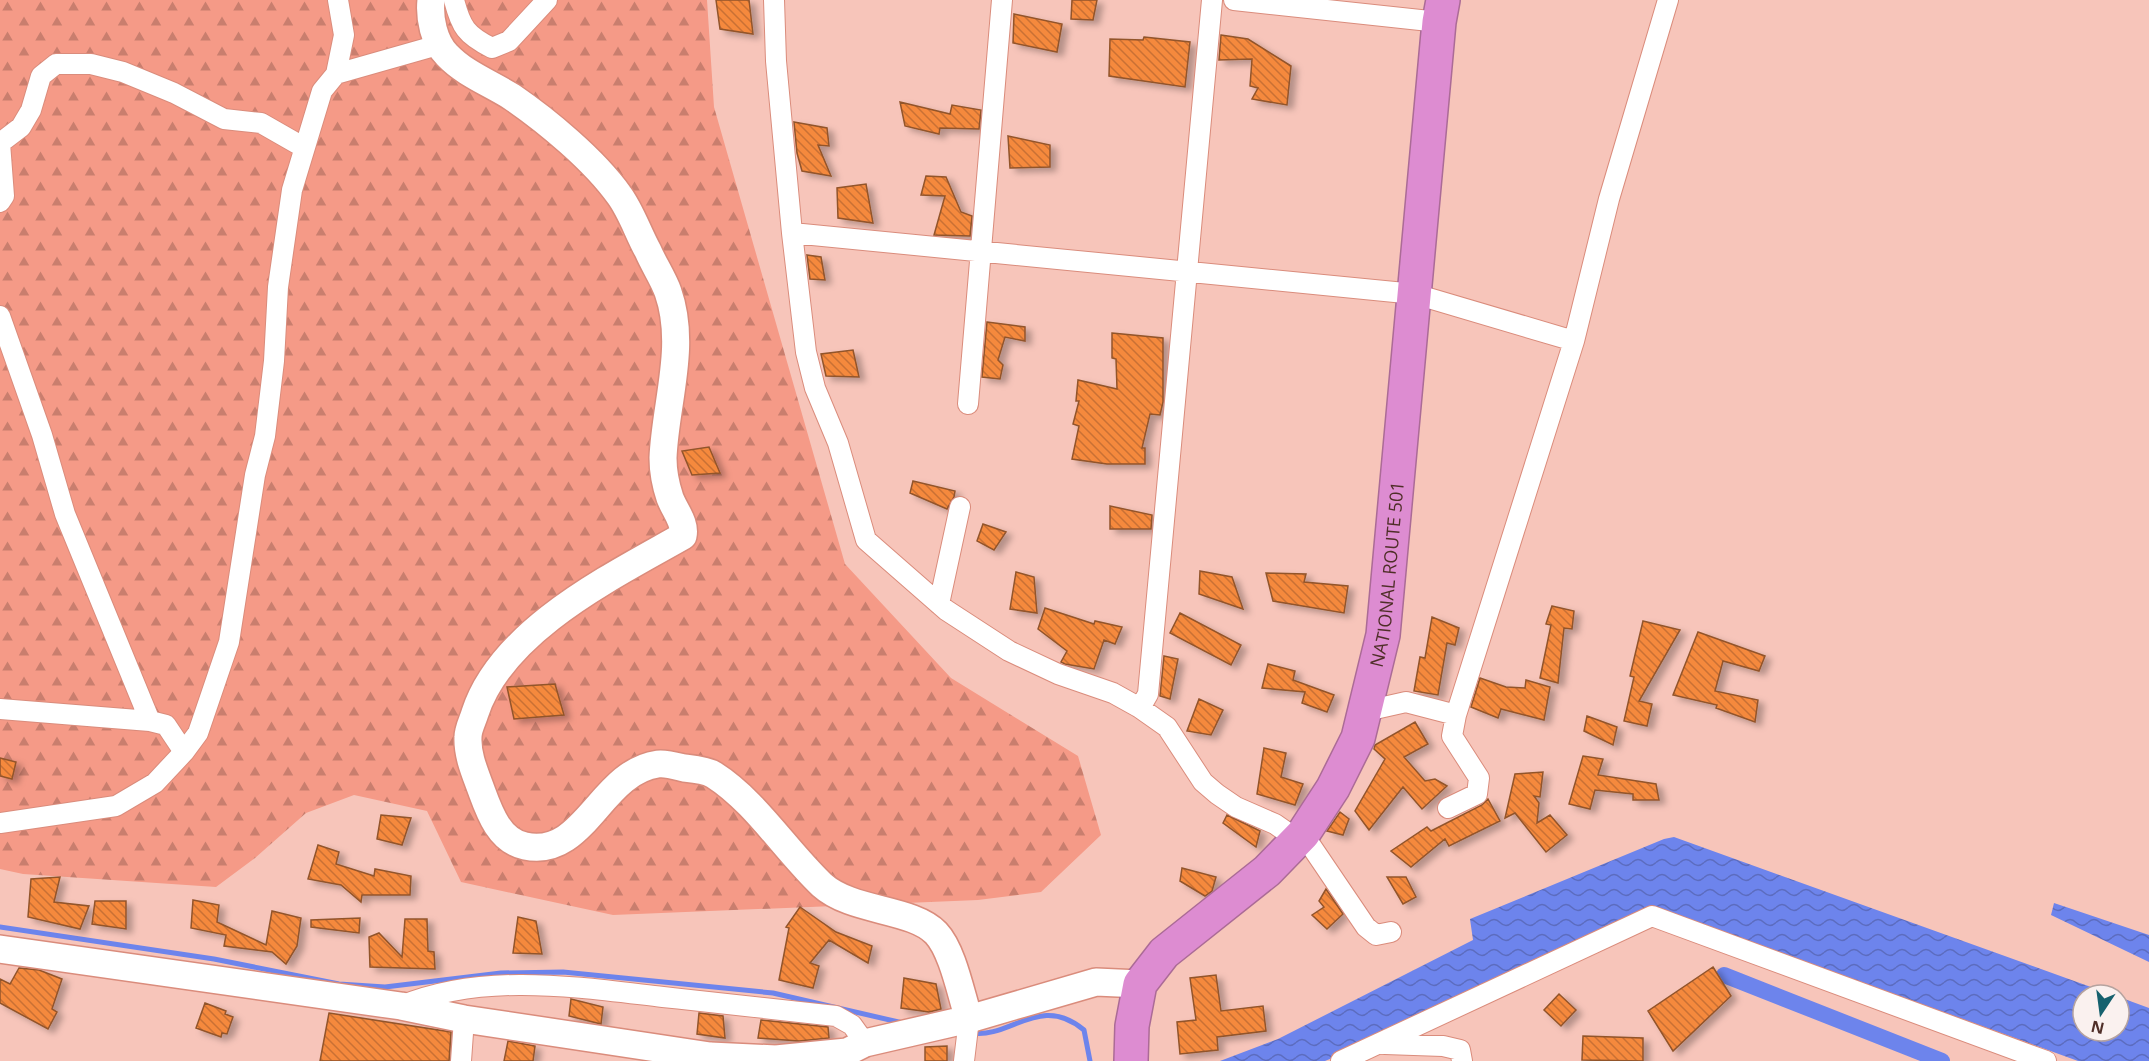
<svg xmlns="http://www.w3.org/2000/svg" width="2149" height="1061" viewBox="0 0 2149 1061" font-family="'Open Sans',sans-serif">
<defs>
<pattern id="forest-firs" width="22" height="20" patternUnits="userSpaceOnUse" patternTransform="scale(1.5)"><rect width="22" height="20" fill="#f59a87"/><path d="M5 1l3.5 6h-7zM16 11l3.5 6h-7z" fill="#c97e6e"/></pattern>
<pattern id="water-waves" width="16" height="10" patternUnits="userSpaceOnUse" patternTransform="scale(1.5)"><rect width="16" height="10" fill="#6d84ec"/><path d="M0 5q4-4 8 0t8 0" fill="none" stroke="#5c6cbf"/></pattern>
<pattern id="building-back-hatch" width="6" height="6" patternUnits="userSpaceOnUse" patternTransform="scale(1.5)"><rect width="6" height="6" fill="#f5893e"/><path d="M-1 5l2 2M0 0l6 6M5-1l2 2" fill="none" stroke="#c97034"/></pattern>
<filter id="shadow"><feDropShadow dx="6" dy="4" stdDeviation="3" flood-color="#0004"/></filter>
</defs>
<rect width="100%" height="100%" fill="#f7c5ba"/>
<path fill="url(#forest-firs)" d="M0 0H707L714 107 845 564 951 678 1078 756 1101 835 1041 892 978 900 613 915 461 882 427 811 354 795 306 813 255 858 216 887 23 874 0 869Z"/>
<path fill="url(#water-waves)" d="M1674 837 2113 995H2083V1031H2119V997L2149 1008V1061H2078L1653 907 1425 1020 1325 1061H1220L1278 1039 1473 940 1470 919 1664 839Z
M2054 903 2149 935V962L2051 915Z"/>
<g fill="none" stroke-linecap="round" stroke-linejoin="round">
<path stroke="#6d84ec" stroke-width="5" d="M0 927 214 959 339 984 385 987 501 973 563 972 773 993 903 1023
M972 1033C1010 1039 1040 993 1084 1030L1090 1061"/>
<path stroke="#6d84ec" stroke-width="16" d="M1724 975 1942 1061"/>
</g>
<path fill="url(#building-back-hatch)" stroke="#92542b" stroke-width="1.5" filter="url(#shadow)" d="M716 0H749L753 34 720 29Z
M1072 0H1097L1093 20 1071 19Z
M1014 14 1062 24 1057 52 1013 43Z
M1221 35 1248 39 1291 66 1287 105 1252 99 1258 88 1250 86 1252 59 1219 60Z
M1144 37 1190 42 1185 87 1109 76 1110 39 1143 40Z
M900 102 950 114 952 105 981 110 979 129 940 128 939 134 905 126Z
M794 122 827 128 829 146 818 145 831 176 802 171 797 153Z
M1008 136 1050 145V167L1010 168Z
M926 176 946 177 961 212 972 216 970 236 934 235 945 196 921 195Z
M866 184 873 223 838 218 837 188Z
M807 255 821 257 825 280 810 279Z
M987 322 1025 327V341L1005 337 998 360 1003 365 1000 379 982 377Z
M1112 333 1163 338V402L1160 415 1150 414 1142 448H1145V464H1107L1072 459 1079 426 1073 424 1079 401H1076L1078 380 1117 389 1116 359 1112 358Z
M853 350 859 377 826 376 821 354Z
M709 447 720 473 692 475 682 451Z
M913 481 955 491 954 497 947 509 910 493Z
M1110 506 1152 515 1151 529H1110Z
M983 524 1006 532 994 550 977 541Z
M1200 571 1232 577 1243 609 1199 594Z
M1016 572 1034 577 1037 613 1010 609Z
M1266 573 1306 574 1304 582 1348 586 1344 613 1273 601Z
M1552 606 1574 611 1572 629 1564 628 1558 683 1540 678 1551 625 1546 624Z
M1045 608 1094 624 1095 621 1122 627 1115 644 1104 640 1094 669 1065 664 1061 662 1067 651 1038 629Z
M1180 613 1241 645 1231 665 1170 633Z
M1432 617 1459 628 1455 645 1447 643 1438 695 1414 691 1420 657 1425 658Z
M1643 621 1680 630 1639 701 1652 704 1647 726 1624 721 1634 677 1630 676Z
M1698 632 1765 656 1759 671 1723 661 1715 691 1758 700 1755 722 1716 708 1717 705 1673 695Z
M1164 656 1178 659 1170 699 1160 696Z
M1268 664 1295 671 1293 680 1334 695 1327 712 1302 703 1305 692 1262 688Z
M1480 678 1506 687 1525 688 1526 680 1550 687 1544 720 1501 709 1498 718 1471 707Z
M555 684 564 715 514 719 507 687Z
M1199 699 1223 710 1211 735 1187 731Z
M1587 716 1617 727 1613 745 1584 731Z
M1415 722 1428 744 1404 757 1425 781 1435 779 1447 786 1422 809 1403 787 1369 830 1355 811 1385 759 1374 749 1375 745Z
M1264 748 1286 753 1281 777 1303 784 1295 805 1257 794Z
M1583 756 1603 759 1598 775 1656 784 1659 800H1633V794L1595 790 1590 809 1569 804Z
M0 758 16 762 12 779 0 776Z
M1543 772 1540 797 1534 796 1539 803 1537 823 1550 815 1567 835 1546 852 1515 813 1505 818 1515 774Z
M1488 799 1500 821 1449 846 1445 839 1411 867 1391 851 1427 827 1431 831 1482 805Z
M1340 812 1349 819 1343 835 1327 831Z
M381 815 411 818 402 845 377 839Z
M1227 815 1260 831 1256 847 1223 823Z
M318 845 339 852 336 864 374 876 375 869 411 876 410 895H362L361 902 341 885 308 879Z
M1182 868 1216 877 1212 891 1205 896 1180 881Z
M60 877 54 902 89 906 80 929 28 917 31 879Z
M1387 877H1406L1416 897 1403 904Z
M1326 889 1343 914 1327 929 1312 915 1324 907 1319 901Z
M193 900 219 905 217 922 266 945 272 911 301 918 297 946 286 964 272 952 224 946 226 935 191 928Z
M95 901H126V929L92 924Z
M800 907 836 932 872 946 868 963 829 940 810 963 819 966 813 988 779 980 789 928 786 927Z
M518 917 536 921 542 954 513 953Z
M360 918 359 933 311 927V920Z
M405 919H427L428 951 434 952 435 969 370 967 369 937 379 933 402 957Z
M1713 967 1731 996 1673 1051 1648 1011Z
M19 968 39 970 62 979 52 1009 57 1012 48 1029 0 1003V979L10 984Z
M1216 975 1221 1011 1263 1006 1266 1031 1217 1037 1218 1050 1180 1054 1177 1022 1196 1020 1190 978Z
M904 978 936 984 941 1009 929 1012 901 1008Z
M1559 994 1576 1010 1561 1026 1544 1010Z
M571 999 603 1007 601 1024 569 1016Z
M205 1003 226 1011 225 1014 233 1017 227 1034 222 1033 221 1037 196 1028Z
M329 1013 451 1032 449 1061H320Z
M699 1013 723 1016 725 1038 697 1034Z
M761 1020 828 1027 829 1038 799 1041 758 1038Z
M1583 1036 1643 1038V1061L1582 1060Z
M508 1041 535 1046 533 1061H504Z
M947 1046V1061H925V1047Z"/>
<g fill="none" stroke-linecap="round" stroke-linejoin="round">
<defs>
<path id="street" d="M454 0C461 27 466 35 492 48L509 41 547 0
M774 0 776 61 792 233 806 352 815 388 838 443 866 540 946 610 1009 651 1058 674 1113 693 1140 708 1167 727 1203 782 1217 794 1236 807 1275 824 1298 840
M1234 0 1439 22
M336 74 344 35 338 0
M0 202 4 196 0 143 21 127 31 110 41 76 56 64H91L123 72 174 93 224 119 261 123 303 147
M792 233 1415 294 1574 341
M0 316 42 435 65 514 150 721 0 709
M968 404 1002 0
M939 604 960 507
M1140 708 1148 694 1212 0
M1366 711 1406 702 1456 715 1574 341 1609 199 1668 0
M150 721 166 725 184 752
M1448 808 1477 794 1479 778 1452 736 1456 715
M0 823 116 806 155 783 184 752 198 733 229 642 255 475 265 436 274 361 278 287 292 190 322 91 336 74 438 45
M1303 834 1366 927 1376 935 1391 932
M401 1006C484 972 576 987 663 997 721 1003 779 1010 836 1016L852 1025 865 1043
M1385 1044 1443 1046 1460 1050 1462 1061
M461 1061 464 1019
M964 1061 969 1019
M1341 1061 1652 916 2046 1061"/>
<path id="secondary" d="M431 0C429 18 434 42 447 55 465 74 490 83 512 97 547 121 594 160 619 195 631 211 638 233 648 251 654 265 663 278 668 292 687 346 665 404 663 458 663 471 666 486 670 498 675 511 686 523 683 536 611 577 502 630 475 713 473 720 468 729 468 737 467 756 476 775 482 792 490 814 500 841 525 846 585 859 600 772 658 764 666 763 676 766 684 768 693 769 706 770 714 775 755 801 786 851 822 885 852 912 912 908 936 933 953 951 961 995 969 1019
M0 949 401 1006 464 1019 710 1056 776 1059 847 1052 865 1043 969 1019 1096 982 1140 984"/>
<g id="highway">
<path id="s1" d="M1131 1061 1132 1026 1140 984 1164 953 1267 871 1303 834 1333 788 1358 738 1383 635 1439 22 1443 0"/>
</g>
</defs>
<use href="#street" stroke="#da8c7c" stroke-width="22"/>
<use href="#secondary" stroke="#da8c7c" stroke-width="30"/>
<use href="#highway" stroke="#ab6b96" stroke-width="36"/>
<use href="#street" stroke="#fff" stroke-width="20"/>
<use href="#secondary" stroke="#fff" stroke-width="27"/>
<use href="#highway" stroke="#dd8cd1" stroke-width="33"/>
</g>
<g text-anchor="middle" dominant-baseline="central" stroke-width="4.5" stroke-linejoin="round" paint-order="stroke">
<g font-size="18" fill="#4f2e28" stroke="#faf1ef">
<text stroke="none"><textPath href="#s1" startOffset="578">NATIONAL ROUTE 501</textPath></text>
</g>
</g>
<g transform="translate(2101 1013) rotate(193)"><circle r="28" fill="#faf1ef" stroke="#b6a39f" stroke-width="1.5"/>
<path d="M0-4.5L10 22L0 15L-10 22Z" fill="#16616e"/>
<text y="-9" font-size="16" font-weight="bold" text-anchor="middle" fill="#4f2e28">N</text>
</g>
</svg>
